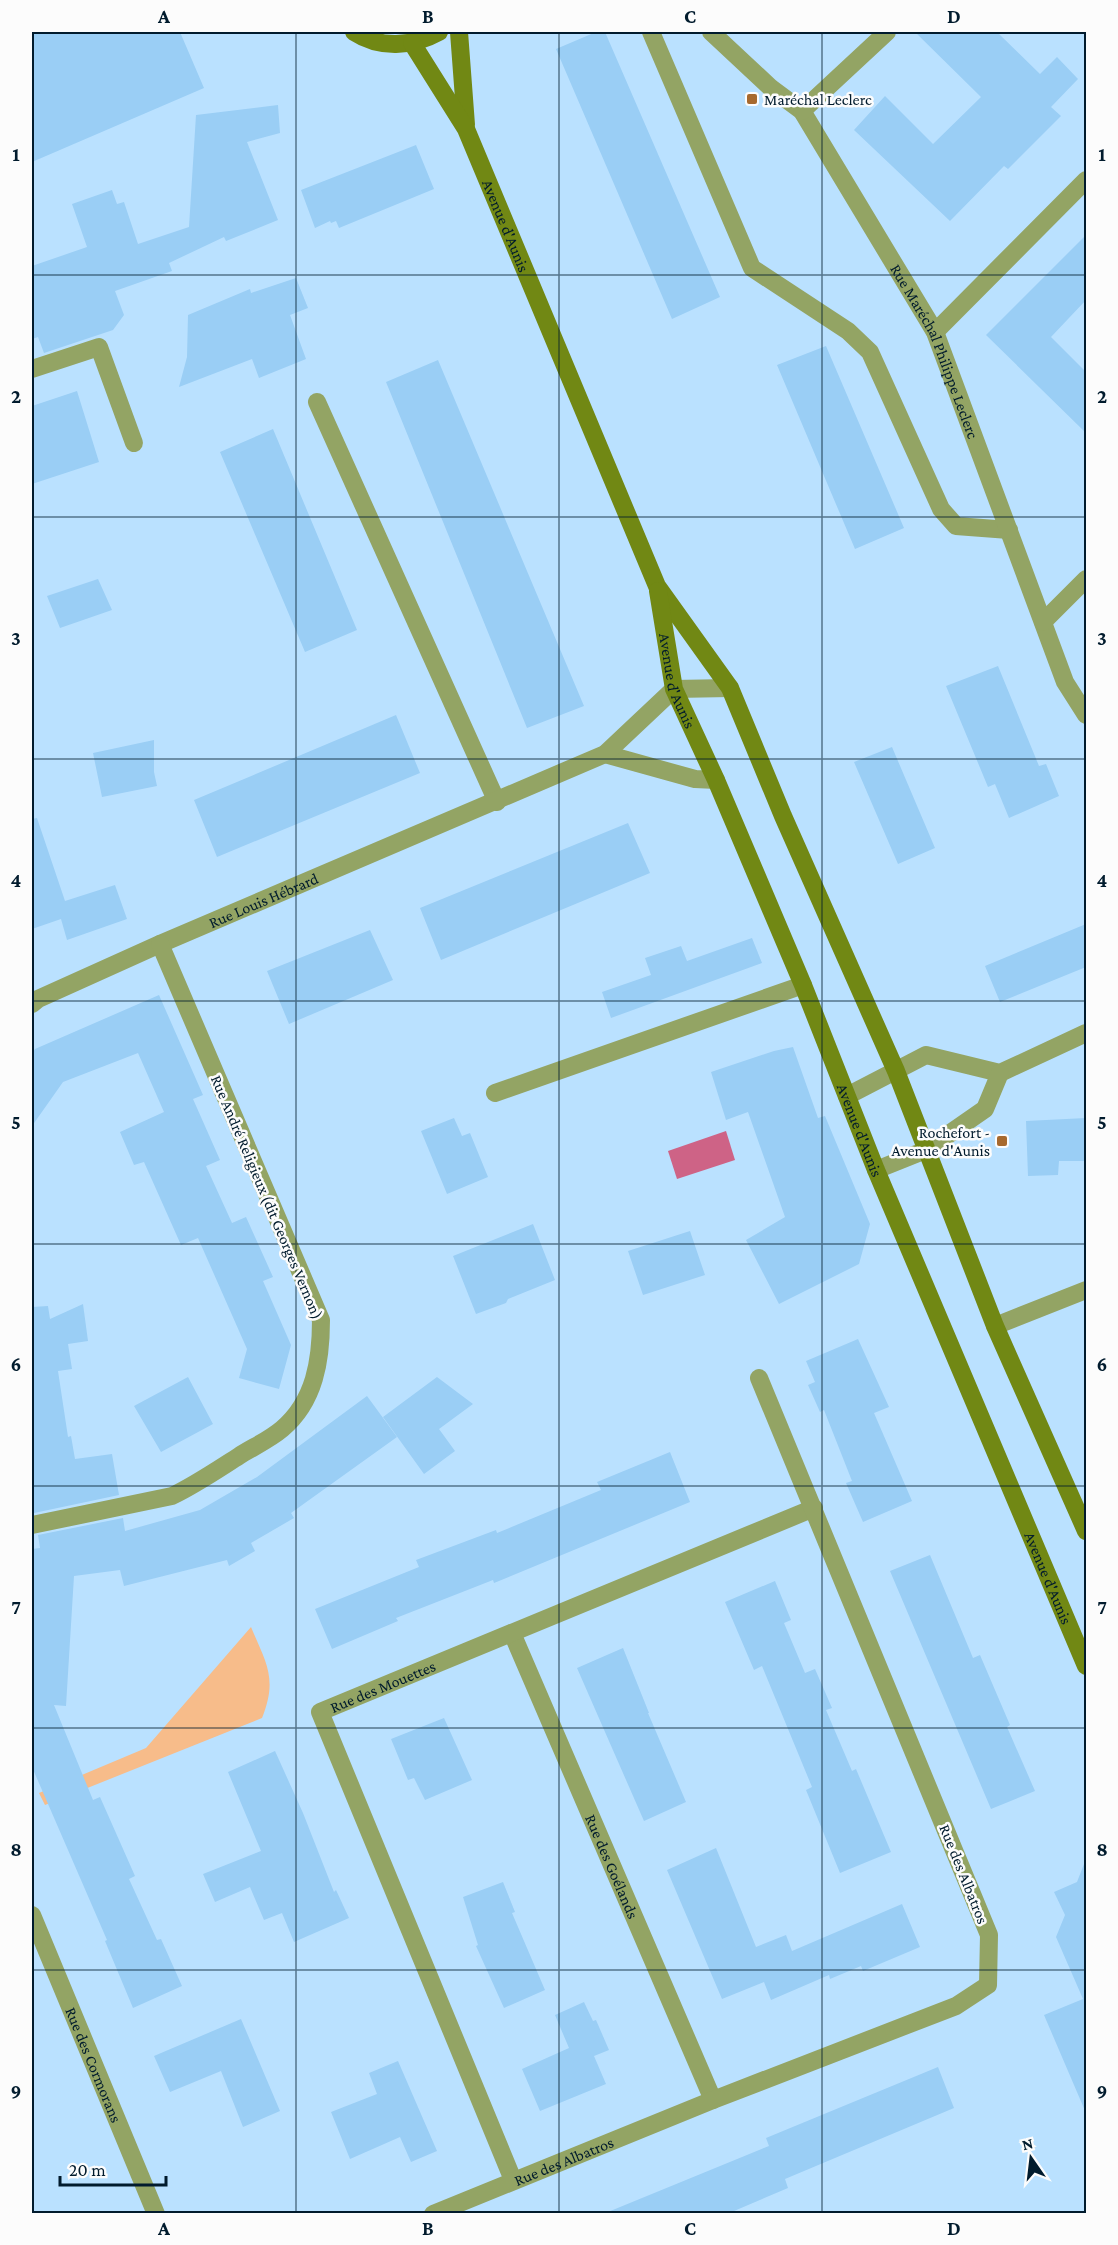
<svg xmlns="http://www.w3.org/2000/svg" width="1118" height="2245" viewBox="0 0 1118 2245" font-family="'Crimson Pro',serif">
<rect width="100%" height="100%" fill="#bae1ff"/>
<path fill="#f7bc8a" d="M251 1627C266 1663 278 1678 262 1718L45 1805 39 1793 146 1748Z"/>
<path fill="#ce6386" d="M726 1131 735 1160 677 1179 668 1151Z"/>
<path fill="#9acef5" d="M32 32H180L204 88 32 162Z
M596 32H605L720 297 672 319 556 49Z
M915 32H997L1040 74 1057 57 1078 79 1051 107 1061 116 1008 169 1004 166 950 221 854 130 885 96 933 144 981 97Z
M278 105 280 133 247 142 278 220 226 241 224 237 169 263 172 271 115 291 124 315 113 330 44 353 38 337 32 339V266L87 247 72 204 112 190 117 204 124 202 138 244 189 227 196 115Z
M416 145 434 189 339 228 336 221 331 223 330 221 315 228 301 190Z
M1086 235V300L1051 337 1086 372V433L986 335Z
M296 278 308 308 290 315 306 359 259 378 252 359 179 387 187 357 188 315 250 289 251 293Z
M826 346 904 528 855 549 777 365Z
M438 360 584 706 527 728 386 382Z
M77 391 99 462 32 484V406Z
M273 429 357 630 305 652 220 452Z
M98 579 112 610 60 628 47 596Z
M998 666 1039 766 1046 764 1059 796 1009 818 995 784 988 787 946 686Z
M396 715 420 773 217 857 194 800Z
M154 740V772L157 786 102 797 93 753Z
M892 747 935 848 898 864 854 762Z
M37 818 65 901 115 885 127 919 67 940 61 919 32 929V819Z
M628 823 650 873 441 960 420 908Z
M1086 924V967L1000 1002 985 966Z
M370 930 393 980 289 1024 267 971Z
M752 938 762 963 611 1018 602 992 651 975 645 958 681 946 687 961Z
M159 995 203 1095 193 1099 220 1160 206 1166 232 1223 246 1217 273 1277 263 1281 291 1345 279 1389 239 1378 247 1349 198 1238 181 1245 144 1162 134 1165 120 1132 164 1112 138 1053 63 1082 32 1126V1054L35 1049Z
M793 1047 818 1118 825 1116 870 1224 859 1264 779 1304 746 1240 785 1217 748 1112 726 1120 711 1072 774 1051Z
M454 1118 462 1136 470 1133 488 1177 447 1194 421 1131Z
M1086 1118V1161H1059L1058 1175 1028 1176 1026 1121Z
M533 1224 555 1280 508 1299 506 1303 476 1314 453 1256Z
M690 1231 705 1275 643 1295 628 1251Z
M83 1304 88 1341 68 1344 72 1369 58 1371 68 1437 71 1436 75 1459 112 1454 119 1495 34 1513 32 1495V1307L48 1306 50 1319Z
M858 1339 889 1407 874 1413 912 1501 863 1522 846 1483 852 1481 824 1410 820 1412 808 1385 815 1382 806 1361Z
M188 1377 213 1424 161 1452 134 1406Z
M437 1377 473 1404 439 1429 455 1451 424 1474 383 1417Z
M367 1396 397 1437 291 1513 294 1518 251 1543 255 1551 229 1566 227 1560 124 1586 120 1570 74 1576 66 1706 54 1705 93 1800 100 1797 135 1876 129 1879 157 1940 161 1939 182 1986 133 2008 105 1941 107 1940 32 1767V1549L40 1548 38 1535 123 1518 125 1531 200 1510 257 1477Z
M670 1452 690 1502 494 1583 493 1580 396 1618 398 1621 332 1649 315 1609 419 1567 416 1560 496 1530 497 1533 601 1490 597 1482Z
M930 1555 973 1658 980 1655 1010 1725 1007 1727 1035 1791 991 1809 890 1571Z
M775 1581 791 1620 784 1623 805 1673 815 1669 832 1708 826 1710 852 1771 856 1769 891 1852 840 1873 806 1790 812 1787 762 1666 754 1670 725 1602Z
M623 1648 649 1713H648L686 1802 644 1821 577 1668Z
M444 1718 472 1780 425 1800 414 1778 408 1780 391 1739Z
M275 1751 303 1813 334 1892 336 1890 349 1918 294 1942 282 1913 264 1920 250 1887 215 1902 203 1874 261 1851 228 1772Z
M716 1848 756 1947 786 1935 792 1951 902 1904 920 1947 863 1971 861 1966 830 1979 829 1975 771 2000 764 1982 722 1999 667 1870Z
M1084 1864 1086 1865V2113L1044 2015 1083 1999 1056 1937 1065 1915 1054 1892 1077 1882Z
M503 1882 515 1912 512 1913 545 1990 504 2008 476 1946 478 1945 463 1897Z
M584 2002 593 2021 596 2020 609 2050 594 2056 606 2084 540 2111 522 2069 569 2048 555 2015Z
M241 2019 280 2111 243 2127 221 2071 170 2092 154 2056Z
M398 2061 437 2151 411 2162 400 2137 350 2159 331 2112 377 2094 369 2073Z
M938 2067 954 2108 785 2179 788 2188 727 2214H603L769 2146 766 2138Z"/>
<g fill="none" stroke-linecap="round" stroke-linejoin="round">
<path stroke="#93a464" stroke-width="18" d="M651 32 752 268 848 331 870 352 941 509 956 526 1009 530
M495 1093 803 985
M995 1326 1086 1290"/>
<g stroke="#93a464" stroke-width="18">
<path id="s1" d="M711 32 771 88 802 111 935 332 1065 682 1086 715"/>
<path d="M802 111 887 32"/>
<path d="M935 332 1086 180"/>
<path d="M32 369 99 347 134 443"/>
<path d="M317 402 497 802"/>
<path d="M1043 622 1086 579"/>
<path d="M605 754 695 779 716 780"/>
<path id="s2" d="M32 1004 38 999 160 944 605 754 674 689 730 688"/>
<path d="M847 1096 926 1055 1000 1073 1086 1033"/>
<path d="M876 1170 926 1150 985 1109 1000 1073"/>
<path d="M32 1525 172 1496C195 1485 217 1470 239 1456 253 1447 269 1440 282 1429 315 1401 321 1360 321 1320L160 944"/>
<path id="s3" d="M512 1633 713 2100"/>
<path id="s4" d="M32 1915 156 2214"/>
<path id="s5" d="M513 2180 320 1712 814 1508"/>
<path id="s6" d="M433 2214 713 2100 956 2006 988 1985 989 1935 759 1378"/>
</g>
<g stroke="#718814" stroke-width="18">
<path d="M354 32C380 49 412 47 439 32"/>
<path d="M459 32 466 125"/>
<path id="s7" d="M412 43 466 129 657 586 730 688 783 816 896 1071 995 1326 1086 1531"/>
<path id="s8" d="M658 591 674 689 716 780 803 985 876 1170 1086 1666"/>
</g>
</g>
<path fill="none" stroke="#011b2d" stroke-width="1.5" stroke-opacity="0.55" d="M296 32V2214M559 32V2214M822 32V2214M32 275H1086M32 517H1086M32 759H1086M32 1001H1086M32 1244H1086M32 1486H1086M32 1728H1086M32 1970H1086"/>
<g fill="#a7692e" stroke="#fcfcfc" stroke-width="2">
<rect x="746" y="93" width="12" height="12" rx="3"/>
<rect x="996" y="1135" width="12" height="12" rx="3"/>
</g>
<g text-anchor="middle" dominant-baseline="central" stroke-width="5" stroke-linejoin="round" paint-order="stroke">
<g font-size="16" fill="#011b2d" stroke="#fcfcfc" text-anchor="start">
<text x="764" y="99">Maréchal Leclerc</text>
<text x="990" y="1132" text-anchor="end">Rochefort -<tspan x="990" dy="18">Avenue d'Aunis</tspan></text>
</g>
<g font-size="16" fill="#011b2d" stroke="#fcfcfc">
<text stroke="none"><textPath href="#s7" startOffset="206">Avenue d'Aunis</textPath></text>
<text stroke="none"><textPath href="#s1" startOffset="396">Rue Maréchal Philippe Leclerc</textPath></text>
<text stroke="none"><textPath href="#s8" startOffset="92">Avenue d'Aunis</textPath></text>
<text stroke="none"><textPath href="#s2" startOffset="254">Rue Louis Hébrard</textPath></text>
<text stroke="none"><textPath href="#s8" startOffset="578">Avenue d'Aunis</textPath></text>
<text transform="translate(267 1197) rotate(67)">Rue André Religieux (dit Georges Vernon)</text>
<text stroke="none"><textPath href="#s8" startOffset="1064">Avenue d'Aunis</textPath></text>
<text stroke="none"><textPath href="#s5" startOffset="574">Rue des Mouettes</textPath></text>
<text stroke="none"><textPath href="#s3" startOffset="254">Rue des Goélands</textPath></text>
<text transform="translate(964 1874) rotate(68)">Rue des Albatros</text>
<text stroke="none"><textPath href="#s4" startOffset="162">Rue des Cormorans</textPath></text>
<text stroke="none"><textPath href="#s6" startOffset="141">Rue des Albatros</textPath></text>
</g>
</g>
<rect width="1118" height="2245" fill="none" stroke="#fcfcfc" stroke-width="66"/>
<g transform="translate(1031 2158) rotate(346)" stroke="#fcfcfc" stroke-width="4.5" paint-order="stroke">
<path d="M0-4.5L10 22L0 15L-10 22Z" fill="#011b2d"/>
<text y="-9" font-size="16" font-weight="bold" text-anchor="middle" fill="#011b2d">N</text>
</g>
<path d="M60 2176v9h106v-9" fill="none" stroke="#011b2d" stroke-width="3"/>
<text x="69" y="2176" font-size="18" fill="#011b2d" stroke="#fcfcfc" stroke-width="4.5" paint-order="stroke">20 m</text>
<rect x="33" y="33" width="1052" height="2179" fill="none" stroke="#011b2d" stroke-width="2"/>
<g font-size="20" text-anchor="middle" font-weight="bold" fill="#011b2d">
<text x="164" y="23">A</text>
<text x="428" y="23">B</text>
<text x="690" y="23">C</text>
<text x="954" y="23">D</text>
<text x="16" y="161">1</text>
<text x="1102" y="161">1</text>
<text x="16" y="403">2</text>
<text x="1102" y="403">2</text>
<text x="16" y="645">3</text>
<text x="1102" y="645">3</text>
<text x="16" y="887">4</text>
<text x="1102" y="887">4</text>
<text x="16" y="1129">5</text>
<text x="1102" y="1129">5</text>
<text x="16" y="1371">6</text>
<text x="1102" y="1371">6</text>
<text x="16" y="1614">7</text>
<text x="1102" y="1614">7</text>
<text x="16" y="1856">8</text>
<text x="1102" y="1856">8</text>
<text x="16" y="2098">9</text>
<text x="1102" y="2098">9</text>
<text x="164" y="2235">A</text>
<text x="428" y="2235">B</text>
<text x="690" y="2235">C</text>
<text x="954" y="2235">D</text>
</g>
</svg>
